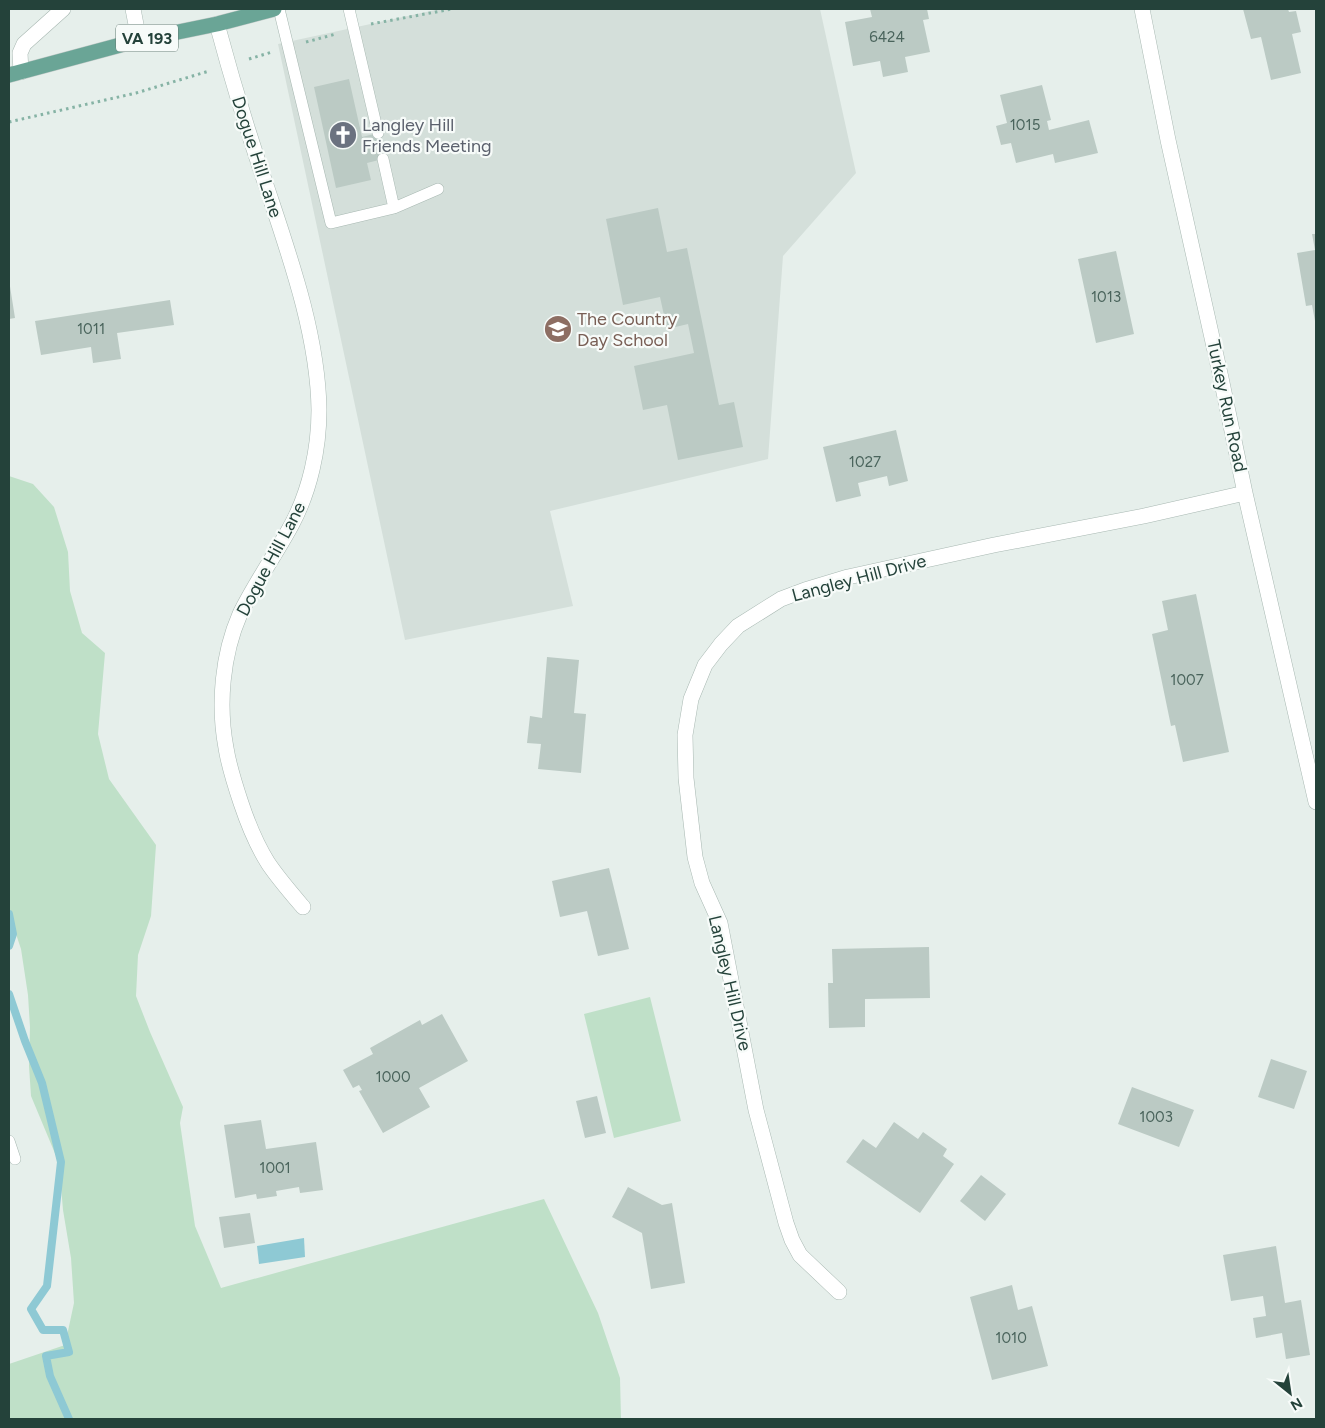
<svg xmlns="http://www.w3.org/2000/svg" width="1325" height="1428" viewBox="0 0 1325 1428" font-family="Figtree,sans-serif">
<rect width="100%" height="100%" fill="#e6efeb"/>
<path fill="#d4dfda" d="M440 9H820L856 173 783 256 768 459 550 511 573 606 405 640 278 44Z"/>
<path fill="#bfe0c8" d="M9 476 33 484 54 507 68 552 70 591 82 633 105 653 98 734 109 779 156 845 151 916 138 955 136 996 150 1032 183 1107 180 1123 195 1226 221 1288 544 1199 598 1313 620 1378 621 1419H9V1364L65 1345 74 1303 71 1258 63 1210 59 1163 31 1096 29 1066 30 1027 28 995 21 949 9 913Z
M650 997 681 1121 614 1138 584 1014Z"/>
<path fill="#8ec9d4" d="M304 1238 305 1257 259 1264 257 1246Z"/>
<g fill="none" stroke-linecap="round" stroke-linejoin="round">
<path stroke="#8ec9d4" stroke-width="8" d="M9 914 13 934 9 946
M9 994 25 1041 42 1083 61 1162 47 1286 31 1309 43 1330H63L69 1352 46 1356 50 1376 69 1419"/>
</g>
<path fill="#bbcac4" d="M870 9H927L929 19 923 20 930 52 905 57 908 72 883 77 880 61 853 66 845 22 872 17Z
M1243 9H1288L1289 12 1296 11 1301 32 1292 34 1301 73 1271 80 1261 37 1251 39Z
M349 79 362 137 378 133 383 159 367 163 371 180 336 188 314 87Z
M1042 85 1051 120 1047 121 1049 130 1089 120 1098 153 1055 163 1053 154 1016 163 1011 143 1001 145 996 126 1007 123 1000 95Z
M658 208 667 252 687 248 719 405 734 402 743 447 678 460 667 405 643 410 634 366 694 353 688 324 667 329 660 297 623 305 606 219Z
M1312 234H1316L1315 321 1312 305 1306 306 1297 253 1315 250Z
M1116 251 1134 334 1096 343 1078 259Z
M9 280 15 318 9 319Z
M170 300 174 325 117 333 121 359 93 363 91 347 41 355 35 321Z
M896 430 908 481 889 486 887 476 858 483 861 496 836 502 823 447Z
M1196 594 1229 752 1183 762 1175 725 1171 726 1152 634 1168 630 1162 601Z
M547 657 579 660 574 713 586 714 581 773 538 769 541 744 527 743 530 716 542 718Z
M609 868 629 949 598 956 587 911 560 917 552 881Z
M929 947 930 998 865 999V1027L829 1028 828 983H833L832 949Z
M442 1014 468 1061 419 1088 430 1107 383 1133 359 1091 362 1090 359 1085 353 1088 343 1070 373 1054 370 1048 420 1020 422 1025Z
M1271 1059 1307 1071 1294 1109 1258 1097Z
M1132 1087 1194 1110 1179 1147 1118 1124Z
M597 1096 606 1133 585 1138 576 1101Z
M261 1120 266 1149 316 1142 323 1190 300 1193 299 1187 276 1191 277 1196 257 1199 256 1194 235 1198 224 1125Z
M894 1122 918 1139 923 1132 947 1149 943 1156 954 1164 920 1213 846 1162 863 1139 876 1148Z
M981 1175 1006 1194 985 1221 960 1201Z
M628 1187 662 1205 672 1203 685 1283 651 1289 642 1233 612 1217Z
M250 1213 255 1243 224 1248 219 1217Z
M1276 1246 1285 1303 1301 1300 1310 1355 1286 1359 1282 1333 1256 1338 1253 1318 1266 1316 1263 1296 1231 1301 1223 1255Z
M1012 1285 1018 1310 1032 1306 1048 1366 992 1380 970 1297Z"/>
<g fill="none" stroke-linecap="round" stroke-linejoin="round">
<defs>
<path id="service" d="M279 9 331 223 394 208 383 159
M349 9 378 133
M394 208 438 189
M9 1141 15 1159"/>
<path id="minor" d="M133 9 139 40
M1142 9 1168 140 1221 378 1245 493 1316 802
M217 24C232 80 249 136 268 191 291 260 318 337 319 410 319 449 310 490 292 524 276 554 255 583 240 614 222 655 218 705 226 748 229 767 235 785 241 803 248 824 256 844 268 863 278 878 291 893 303 907
M21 72 20 53 24 44 63 9
M839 1292 800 1255 792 1240 786 1223 756 1110 720 923 702 883 695 857 686 778 685 735 691 699 705 665 721 644 738 626 781 599 805 590 848 577 994 545 1144 516 1245 493"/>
<path id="primary" d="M9 75 139 40 217 24 274 9"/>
</defs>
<use href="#service" stroke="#a8b8b2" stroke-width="12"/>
<use href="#minor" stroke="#a8b8b2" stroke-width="16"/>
<use href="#primary" stroke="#c2cac8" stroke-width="16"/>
<path stroke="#86b3a5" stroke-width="3" stroke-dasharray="2.5 4" stroke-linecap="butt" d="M371 24 452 9
M306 42 336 34
M249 59 272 52
M9 122 136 93 209 71"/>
<use href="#service" stroke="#fff" stroke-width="11"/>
<use href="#minor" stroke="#fff" stroke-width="15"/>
<use href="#primary" stroke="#6aa596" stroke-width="15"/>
</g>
<defs>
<symbol id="church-disc" viewBox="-11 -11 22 22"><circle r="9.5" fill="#6b7280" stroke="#f7fbf9"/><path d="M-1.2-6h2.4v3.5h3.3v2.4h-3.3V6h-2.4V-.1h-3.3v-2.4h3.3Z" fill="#fff"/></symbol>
<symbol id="school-disc" viewBox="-11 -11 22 22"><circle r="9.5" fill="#8d6e63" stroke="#f7fbf9"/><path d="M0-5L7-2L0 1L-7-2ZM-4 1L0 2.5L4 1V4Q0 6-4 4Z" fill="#fff"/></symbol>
</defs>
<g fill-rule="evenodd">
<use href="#church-disc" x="327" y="119" width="32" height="32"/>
<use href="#school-disc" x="542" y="313" width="32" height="32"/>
</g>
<g text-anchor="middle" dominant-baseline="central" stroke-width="4.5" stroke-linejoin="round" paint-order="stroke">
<g font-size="15" fill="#4a645c">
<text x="887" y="37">6424</text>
<text x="1025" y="125">1015</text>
<text x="1106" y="297">1013</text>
<text x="91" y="329">1011</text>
<text x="865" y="462">1027</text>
<text x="1187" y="680">1007</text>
<text x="393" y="1077">1000</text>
<text x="1156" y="1117">1003</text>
<text x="275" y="1168">1001</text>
<text x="1011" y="1338">1010</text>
</g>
<rect fill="#f7fbf9" stroke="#637a73" stroke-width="1" x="116" y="24.5" width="62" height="27" rx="4"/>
<g font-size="16" font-weight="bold" fill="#24423a">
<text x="147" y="38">VA 193</text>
</g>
<g font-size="18" fill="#5b616d" stroke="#f7fbf9" text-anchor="start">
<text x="362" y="125">Langley Hill<tspan x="362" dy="21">Friends Meeting</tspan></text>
</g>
<g font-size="18" fill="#24423a" stroke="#f7fbf9">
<text transform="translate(257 157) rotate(72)">Dogue Hill Lane</text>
<text transform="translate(1227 406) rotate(78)">Turkey Run Road</text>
<text transform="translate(271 559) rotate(-62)">Dogue Hill Lane</text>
<text transform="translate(859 578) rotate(-15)">Langley Hill Drive</text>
<text transform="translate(730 983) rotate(77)">Langley Hill Drive</text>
</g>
<g font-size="18" fill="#785e54" stroke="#f7fbf9" text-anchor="start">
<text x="577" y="319">The Country<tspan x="577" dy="21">Day School</tspan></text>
</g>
</g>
<rect width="1325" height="1428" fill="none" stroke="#24423a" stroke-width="20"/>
<g transform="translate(1290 1393) rotate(150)" stroke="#f7fbf9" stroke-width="4" paint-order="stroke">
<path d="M0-4L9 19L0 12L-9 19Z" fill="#24423a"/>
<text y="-8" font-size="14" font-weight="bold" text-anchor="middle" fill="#24423a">N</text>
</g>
</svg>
